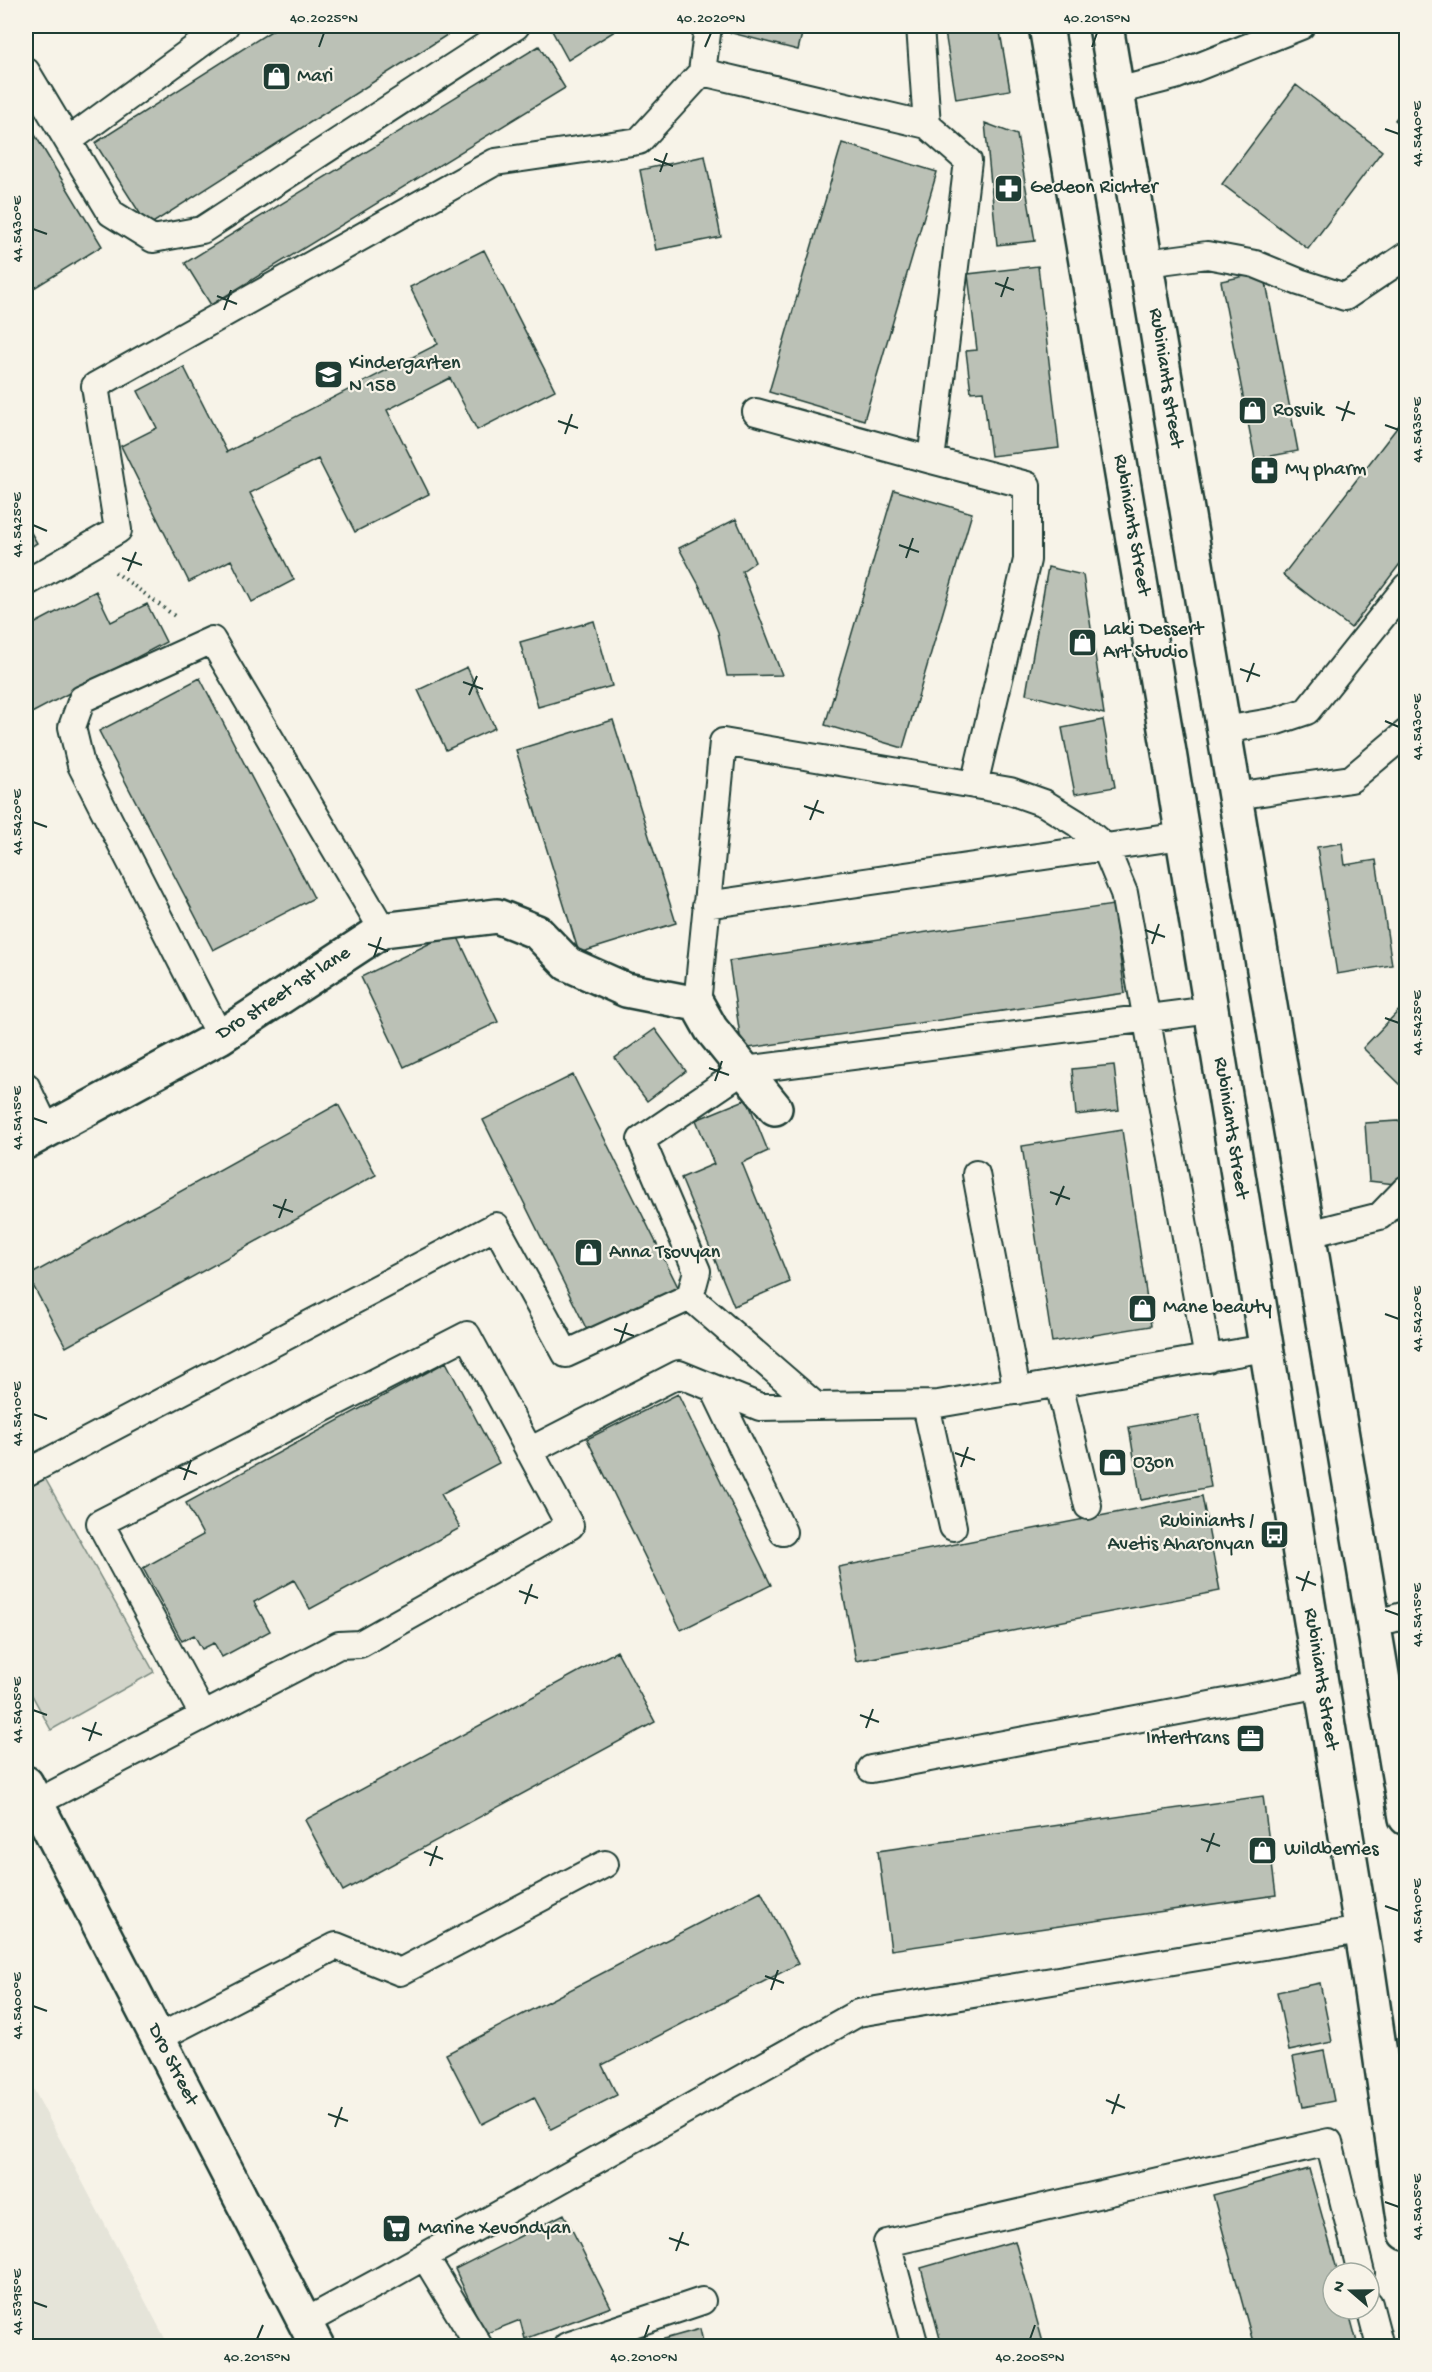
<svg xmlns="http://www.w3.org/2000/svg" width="1432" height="2372" viewBox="0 0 1432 2372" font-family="'Gochi Hand',sans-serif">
<rect width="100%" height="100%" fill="#f7f3e8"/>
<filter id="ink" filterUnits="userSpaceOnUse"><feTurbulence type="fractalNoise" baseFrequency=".0167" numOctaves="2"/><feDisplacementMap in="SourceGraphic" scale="12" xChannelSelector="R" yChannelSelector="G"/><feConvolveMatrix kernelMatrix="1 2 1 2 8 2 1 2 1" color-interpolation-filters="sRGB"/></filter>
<g filter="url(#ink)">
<path fill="#e5e4d9" d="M26 2075 169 2346H26Z"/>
<path fill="#d3d5ca" stroke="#79897f" stroke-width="1.5" d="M42 1473 154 1672 51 1730 26 1684V1482Z"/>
<path fill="#bbc1b6" stroke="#1f3d34" stroke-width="1.5" d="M279 26H461L148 226 95 143Z
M552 26H623L568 60 550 27Z
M725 26H804L798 50 724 31Z
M944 26H999L1010 90 956 99Z
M539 46 565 88 211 305 185 263Z
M1296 85 1382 151 1308 249 1222 184Z
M1406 106V129L1395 120Z
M26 120 102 246 26 293Z
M985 123 1017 135 1035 241 997 245Z
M842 143 937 172 864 420 769 392Z
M705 156 721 237 656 250 640 170Z
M484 250 555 390 477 430 450 378 387 410 429 494 355 532 318 459 250 493 294 580 252 602 231 560 189 582 121 446 157 428 138 391 184 367 227 452 438 344 410 287Z
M1038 266 1059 448 991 456 983 391 971 392 966 351 977 350 968 274Z
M1264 272 1298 451 1255 459 1221 281Z
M1406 416V556L1351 628 1283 575Z
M894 490 972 513 903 748 825 725Z
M736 519 755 562 742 571 782 675 727 676 718 632 700 587 679 548Z
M26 524 37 543 26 550Z
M1048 567 1083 575 1104 714 1026 694Z
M96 591 111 622 147 604 166 642 26 716V628Z
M594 621 612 686 538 707 520 642Z
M467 667 495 728 446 750 418 690Z
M200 678 314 898 213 950 99 731Z
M613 720 676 923 579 953 516 750Z
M1103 720 1115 787 1075 794 1062 728Z
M1342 843 1345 865 1376 860 1392 965 1337 974 1317 847Z
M1113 905 1125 993 742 1049 729 961Z
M455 931 498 1022 404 1067 361 977Z
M1406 1003V1090L1363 1048Z
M655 1029 686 1071 647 1101 615 1058Z
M1114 1065 1119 1110 1076 1115 1072 1069Z
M573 1075 678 1287 588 1332 483 1120Z
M747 1099 768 1151 742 1163 790 1282 734 1306 681 1178 714 1164 696 1120Z
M338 1104 376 1175 66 1347 28 1276Z
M1398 1121 1406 1126V1172L1395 1184 1369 1181 1365 1123Z
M1122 1130 1151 1326 1052 1342 1022 1146Z
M446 1362 499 1463 441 1494 460 1528 310 1609 294 1580 254 1602 270 1631 222 1657 214 1643 202 1649 194 1635 182 1641 143 1568 203 1535 186 1503Z
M678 1394 771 1585 681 1630 587 1439Z
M1199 1415 1211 1487 1141 1500 1129 1427Z
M1202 1496 1220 1591 856 1661 838 1567Z
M617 1651 655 1722 343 1891 305 1820Z
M1263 1796 1276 1895 891 1950 878 1851Z
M761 1891 798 1964 602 2065 617 2095 551 2129 534 2097 482 2124 446 2054Z
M1320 1983 1332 2042 1289 2051 1277 1992Z
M1324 2051 1334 2101 1303 2107 1293 2057Z
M1309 2169 1338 2273H1333V2309H1348L1358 2346H1254L1213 2195Z
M564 2214 611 2307 525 2339 520 2320 485 2334 455 2269Z
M1015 2241 1044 2346H942L921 2268Z
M700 2329 704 2346H639Z"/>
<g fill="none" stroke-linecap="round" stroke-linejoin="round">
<defs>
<path id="service" d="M920 26 927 125
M26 71 111 213 153 239 202 230 516 26
M702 72 708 26
M1117 91 1175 76 1301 26
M68 141 225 26
M1146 263 1207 255 1255 264 1299 282 1345 297 1406 256
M756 412 931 460
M26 583 118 530 95 386 495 162 639 141 702 72 927 125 968 161 931 460 1027 485V560L974 785
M1224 730 1277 721 1307 711 1406 587
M1235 796 1351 779 1406 733
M706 905 1182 836
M697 1004 723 742 1010 791 1044 803 1078 824 1105 847 1124 893 1208 1359
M220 1037 81 765 72 727 82 699 212 640 383 930
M26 1086 47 1130
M976 1174 1017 1391
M1309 1234 1380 1216 1406 1189
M690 1297 697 1271 641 1140 744 1070 1211 1010
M1059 1384 1088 1506
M714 1389 783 1532
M926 1405 953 1527
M529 1451 679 1374 760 1407 816 1406
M26 1473 496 1226 566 1354 690 1297 816 1406 938 1404 1266 1348
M1374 1624 1406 1615
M871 1769 1321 1684
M36 1803 339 1645 360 1644 570 1526 467 1335 100 1523 203 1715
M158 2038 336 1946 400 1972 605 1864
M425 2257 479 2346
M1369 2304 1380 2346
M305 2322 377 2283 858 2013 1361 1930
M567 2346 702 2301
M915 2346 887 2243 1329 2142 1361 2273"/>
<path id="minor" d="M26 1142 220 1037 383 930 497 916 537 932 568 964 626 990 697 1004 711 1029 775 1108"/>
<path id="tertiary" d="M26 1783 317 2346"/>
<path id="primary" d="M1046 26 1169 752 1367 1964 1406 2233
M1106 26 1406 1818"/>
</defs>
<use href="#service" stroke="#1f3d34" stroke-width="30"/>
<use href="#minor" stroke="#1f3d34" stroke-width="38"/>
<use href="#tertiary" stroke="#1f3d34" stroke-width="38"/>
<use href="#primary" stroke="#1f3d34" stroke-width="38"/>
<path stroke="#1f3d34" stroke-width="4" stroke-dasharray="1.5 4.5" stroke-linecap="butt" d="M115 572 176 617"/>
<use href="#service" stroke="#f7f3e8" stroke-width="26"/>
<use href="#minor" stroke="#f7f3e8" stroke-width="33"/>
<use href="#tertiary" stroke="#f7f3e8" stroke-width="33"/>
<use href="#primary" stroke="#f7f3e8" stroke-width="33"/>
</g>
</g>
<path fill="none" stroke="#1f3d34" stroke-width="2" d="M319 47 324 33M705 47 711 33M1092 47 1097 33M1385 129 1399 134M654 159 673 166M660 172 667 153M33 229 47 234M995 283 1014 290M217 296 237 304M1001 297 1008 277M224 310 231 290M1336 407 1355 414M558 421 578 428M1342 421 1349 401M1385 425 1399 430M565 434 572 414M33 525 47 531M899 545 919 552M122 558 142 565M906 558 913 538M128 571 136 552M1240 669 1260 676M463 682 483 689M1247 682 1254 663M469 695 477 676M1385 721 1399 727M804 806 824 813M810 820 818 800M33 822 47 827M1145 930 1165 937M368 944 388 951M1152 944 1159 924M374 957 381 937M1385 1018 1399 1023M709 1068 729 1075M715 1081 722 1061M33 1118 47 1123M1050 1192 1070 1199M273 1205 293 1212M1056 1205 1064 1186M279 1218 286 1199M1385 1314 1399 1319M614 1329 634 1336M620 1343 627 1323M33 1414 47 1419M955 1453 975 1460M178 1467 197 1474M961 1467 968 1447M184 1480 191 1460M1296 1577 1316 1585M519 1591 538 1598M1302 1591 1309 1571M525 1604 532 1584M1385 1610 1399 1615M33 1710 47 1715M860 1715 879 1722M82 1728 102 1735M866 1728 873 1709M89 1741 96 1722M1201 1839 1220 1846M424 1852 443 1859M1207 1852 1214 1833M430 1866 437 1846M1385 1906 1399 1911M765 1976 784 1983M771 1990 778 1970M33 2006 47 2011M1106 2100 1125 2108M328 2114 348 2121M1112 2114 1119 2094M335 2127 342 2107M1385 2202 1399 2207M669 2238 689 2245M676 2251 683 2232M33 2302 47 2307M257 2339 263 2325M644 2339 649 2325M1030 2339 1035 2325"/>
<defs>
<symbol id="shop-square" viewBox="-11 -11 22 22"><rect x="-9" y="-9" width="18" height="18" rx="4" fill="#1f3d34" stroke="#f7f3e8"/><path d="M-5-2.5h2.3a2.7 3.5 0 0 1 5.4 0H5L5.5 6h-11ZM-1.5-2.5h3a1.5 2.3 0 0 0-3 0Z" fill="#fff"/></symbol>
<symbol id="pharmacy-square" viewBox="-11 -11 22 22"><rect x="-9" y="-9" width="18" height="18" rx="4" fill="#1f3d34" stroke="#f7f3e8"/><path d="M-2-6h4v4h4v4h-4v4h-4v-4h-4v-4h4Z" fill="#fff"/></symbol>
<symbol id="school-square" viewBox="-11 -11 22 22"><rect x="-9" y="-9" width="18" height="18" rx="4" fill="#1f3d34" stroke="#f7f3e8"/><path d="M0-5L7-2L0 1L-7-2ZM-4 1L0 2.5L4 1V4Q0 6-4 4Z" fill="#fff"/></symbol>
<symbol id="bus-square" viewBox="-11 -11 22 22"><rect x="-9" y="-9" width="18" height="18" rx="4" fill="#1f3d34" stroke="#f7f3e8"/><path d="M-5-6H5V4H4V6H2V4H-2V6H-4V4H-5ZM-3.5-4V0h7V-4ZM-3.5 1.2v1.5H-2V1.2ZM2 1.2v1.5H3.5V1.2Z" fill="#fff"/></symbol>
<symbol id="office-square" viewBox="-11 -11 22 22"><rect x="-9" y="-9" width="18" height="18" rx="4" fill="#1f3d34" stroke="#f7f3e8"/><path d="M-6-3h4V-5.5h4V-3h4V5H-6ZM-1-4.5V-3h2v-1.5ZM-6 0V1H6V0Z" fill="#fff"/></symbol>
<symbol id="supermarket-square" viewBox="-11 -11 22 22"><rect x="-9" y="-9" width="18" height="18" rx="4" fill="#1f3d34" stroke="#f7f3e8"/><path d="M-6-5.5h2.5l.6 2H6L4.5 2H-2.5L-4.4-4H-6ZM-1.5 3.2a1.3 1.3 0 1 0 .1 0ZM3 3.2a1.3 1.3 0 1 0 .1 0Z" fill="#fff"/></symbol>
</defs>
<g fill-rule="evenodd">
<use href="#shop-square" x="260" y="60" width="33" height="33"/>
<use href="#pharmacy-square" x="992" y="172" width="33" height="33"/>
<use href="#school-square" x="312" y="358" width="33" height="33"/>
<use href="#shop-square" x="1236" y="394" width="33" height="33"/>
<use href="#pharmacy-square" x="1248" y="454" width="33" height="33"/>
<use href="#shop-square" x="1066" y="626" width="33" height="33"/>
<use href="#shop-square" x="572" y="1236" width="33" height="33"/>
<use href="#shop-square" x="1126" y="1292" width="33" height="33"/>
<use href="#shop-square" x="1096" y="1446" width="33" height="33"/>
<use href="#bus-square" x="1258" y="1518" width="33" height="33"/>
<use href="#office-square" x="1234" y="1722" width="33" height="33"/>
<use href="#shop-square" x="1246" y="1834" width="33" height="33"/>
<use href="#supermarket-square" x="380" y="2212" width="33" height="33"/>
</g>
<g text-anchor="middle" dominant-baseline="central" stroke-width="4.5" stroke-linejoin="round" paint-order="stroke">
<g font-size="20" fill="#1f3d34" stroke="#f7f3e8" text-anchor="start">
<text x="297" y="77">Mari</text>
<text x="1030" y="188">Gedeon Richter</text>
<text x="349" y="364">Kindergarten<tspan x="349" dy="23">N 158</tspan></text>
<text x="1273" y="411">Rosvik</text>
<text x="1285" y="470">My pharm</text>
<text x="1103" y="630">Laki Dessert<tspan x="1103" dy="23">Art Studio</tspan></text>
<text x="609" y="1253">Anna Tsovyan</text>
<text x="1163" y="1308">Mane beauty</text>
<text x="1133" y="1463">Ozon</text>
<text x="1254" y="1522" text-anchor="end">Rubiniants /<tspan x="1254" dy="23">Avetis Aharonyan</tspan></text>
<text x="1229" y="1739" text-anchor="end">Intertrans</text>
<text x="1284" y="1850">Wildberries</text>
<text x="418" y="2229">Marine Xevondyan</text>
</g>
<g font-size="20" fill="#1f3d34" stroke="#f7f3e8">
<text transform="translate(1165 378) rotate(81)">Rubiniants street</text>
<text transform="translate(1131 525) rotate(80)">Rubiniants Street</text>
<text transform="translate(284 994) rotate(-33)">Dro street 1st lane</text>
<text transform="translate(1230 1128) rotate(81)">Rubiniants Street</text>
<text transform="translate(1320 1679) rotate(81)">Rubiniants Street</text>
<text transform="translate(172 2065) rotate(63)">Dro Street</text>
</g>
</g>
<rect width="1432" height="2372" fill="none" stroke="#f7f3e8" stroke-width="66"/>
<g transform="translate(1351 2291) rotate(290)"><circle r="28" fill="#f7f3e8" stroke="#a1aaa0" stroke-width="1.5"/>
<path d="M0-4.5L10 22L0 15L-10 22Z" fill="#1f3d34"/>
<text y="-9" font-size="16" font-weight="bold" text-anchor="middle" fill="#1f3d34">N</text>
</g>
<rect x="33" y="33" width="1366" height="2306" fill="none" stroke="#1f3d34" stroke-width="2"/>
<g font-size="15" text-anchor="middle" fill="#1f3d34">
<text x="324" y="22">40.2025°N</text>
<text x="711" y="22">40.2020°N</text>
<text x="1097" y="22">40.2015°N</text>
<text transform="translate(1416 134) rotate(-90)" y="5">44.5440°E</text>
<text transform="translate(16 229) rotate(-90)" y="5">44.5430°E</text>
<text transform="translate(1416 430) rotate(-90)" y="5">44.5435°E</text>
<text transform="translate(16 525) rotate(-90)" y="5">44.5425°E</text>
<text transform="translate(1416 727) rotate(-90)" y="5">44.5430°E</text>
<text transform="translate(16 822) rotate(-90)" y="5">44.5420°E</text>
<text transform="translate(1416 1023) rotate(-90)" y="5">44.5425°E</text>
<text transform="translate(16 1118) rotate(-90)" y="5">44.5415°E</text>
<text transform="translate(1416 1319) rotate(-90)" y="5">44.5420°E</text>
<text transform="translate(16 1414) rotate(-90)" y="5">44.5410°E</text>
<text transform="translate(1416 1615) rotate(-90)" y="5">44.5415°E</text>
<text transform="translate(16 1710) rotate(-90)" y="5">44.5405°E</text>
<text transform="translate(1416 1911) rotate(-90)" y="5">44.5410°E</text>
<text transform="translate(16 2006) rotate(-90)" y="5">44.5400°E</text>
<text transform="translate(1416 2207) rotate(-90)" y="5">44.5405°E</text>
<text transform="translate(16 2302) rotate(-90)" y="5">44.5395°E</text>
<text x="257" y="2361">40.2015°N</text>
<text x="644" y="2361">40.2010°N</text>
<text x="1030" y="2361">40.2005°N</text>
</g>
</svg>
